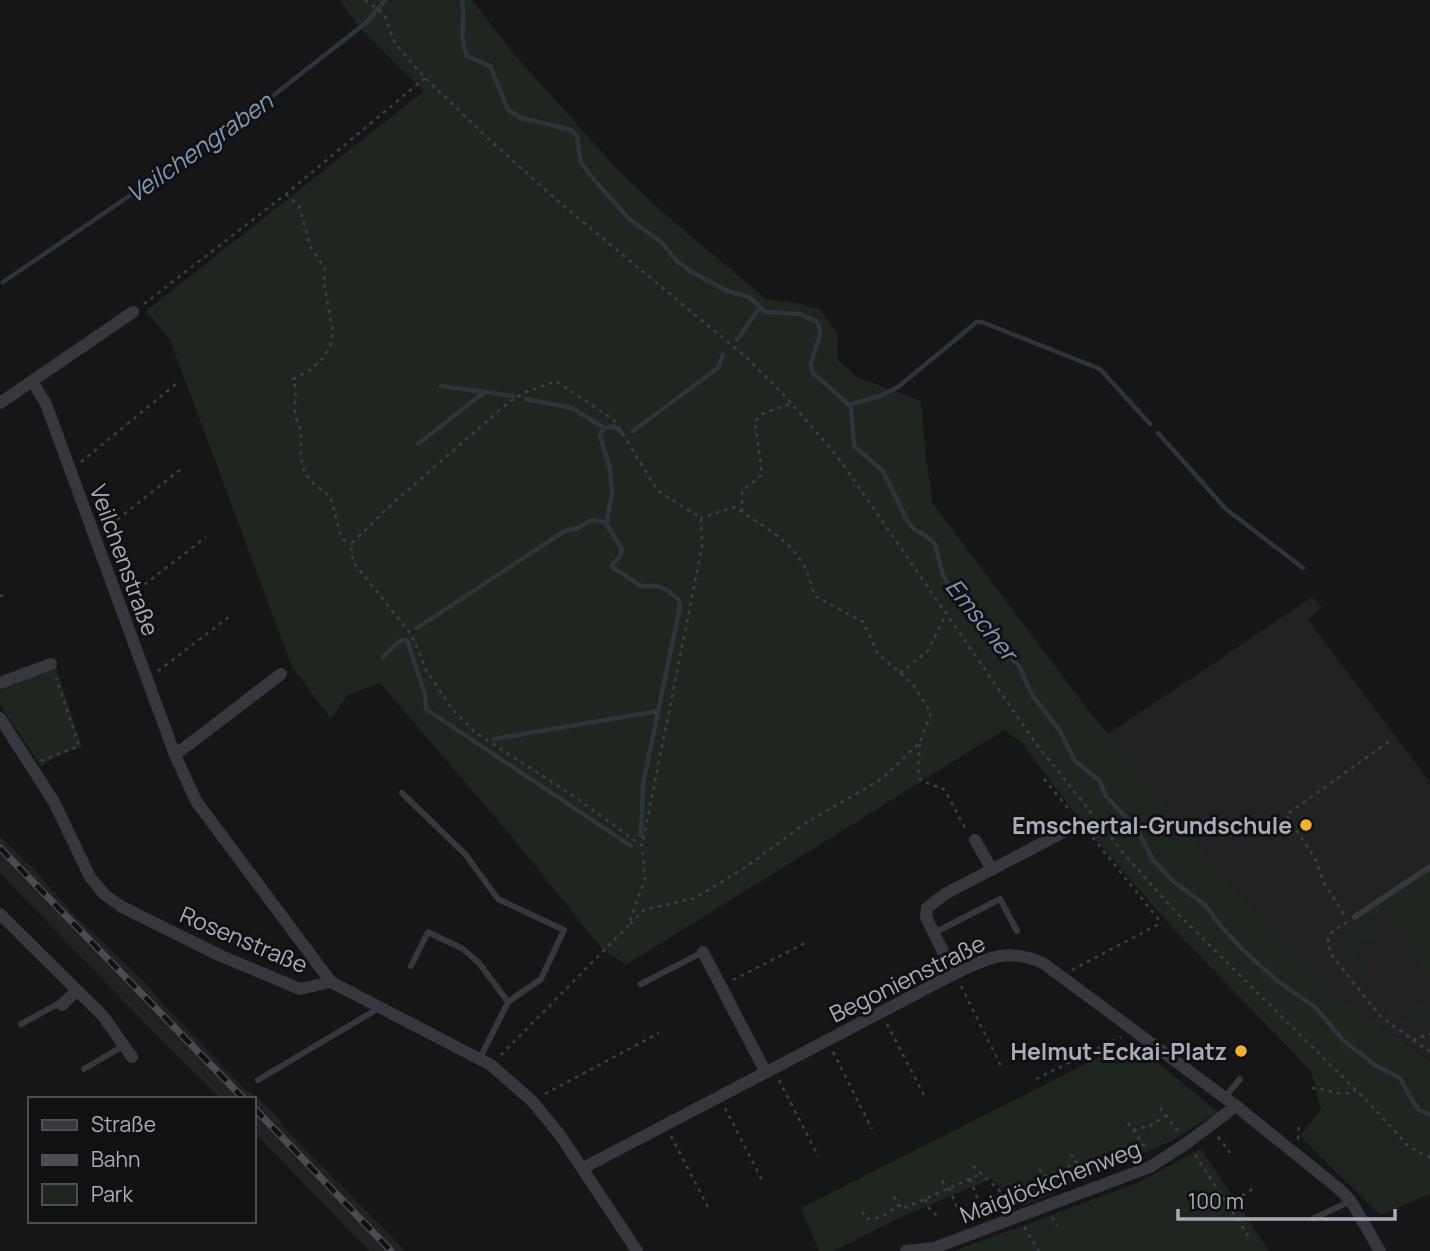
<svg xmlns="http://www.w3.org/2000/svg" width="1430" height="1251" viewBox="0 0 1430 1251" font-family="Manrope,sans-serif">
<rect width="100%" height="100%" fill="#161618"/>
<path fill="#222225" d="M1312 597 1322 607 1308 620 1430 782V1059L1324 987 1217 867 1107 735Z
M0 836 37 872 71 912 149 986 162 1003 247 1091 256 1096 279 1118 283 1127 397 1242 404 1251H369L254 1132V1099H221L157 1036 0 873Z"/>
<path fill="#1e261f" d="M340 0H472L513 53 619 171 666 215 766 299 798 303 821 310 838 335 837 359 857 377 921 401 926 459 933 504 1089 711 1217 867 1324 986 1430 1060V1194L1380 1215 1300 1136 1321 1109 1311 1071 1169 924 1084 826 1022 743 1004 730 626 965 602 949 517 843 380 683 347 695 331 719 292 667 170 340 146 311 424 91 361 30Z
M56 667 82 747 59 755 41 766 0 705V691L5 685Z
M1430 871V968L1425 971 1384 909 1368 920 1378 936 1370 942 1367 938 1352 948 1366 970 1361 972 1353 968 1341 949 1348 932 1355 925 1356 920Z
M1422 1002 1430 1014V1025C1414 1025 1391 1029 1387 1009L1391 1006 1401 1022 1417 1012 1414 1007Z
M1131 1041 1218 1112 1171 1141 1024 1206 991 1179 899 1218 834 1251H819L801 1208Z
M1201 1149 1269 1251H954L1135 1184Z"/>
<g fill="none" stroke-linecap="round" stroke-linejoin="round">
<path stroke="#2c353c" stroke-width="4.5" d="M462 0C466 20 458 37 467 56L490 66 508 110 521 118 571 130 577 136 580 161 591 176 630 220 660 241 678 262 690 271 727 291 749 297 765 312 800 314 816 321 819 326 820 335 811 363 812 372 851 407 854 446 883 471 908 522 915 530 926 536 935 544 943 575 949 585 974 605 997 643 1019 666 1032 695 1060 731 1075 761 1100 781 1105 795 1137 829 1153 860 1173 881 1206 906 1220 925 1245 952 1280 983 1315 1007 1343 1040 1375 1065 1400 1078 1412 1100 1419 1110 1430 1115
M3 282 251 113 367 22 385 0
M737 340 760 307
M441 386 513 396
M526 399 572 408 604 428
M848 405 880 396 898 387 972 326 976 322H982L1100 369 1150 424
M633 431 718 368 723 355
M621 432 614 426 604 428 600 436 610 469 612 494 606 524 622 549 620 556 612 565V567L641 586H657L667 590 678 599 680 606 643 784 641 836
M1158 433 1226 509 1303 568
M418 444 483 393
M417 628 566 530 579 528 591 520 603 522 607 521
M383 657 401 640H407L425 694 426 709 444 721
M447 723 631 846
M494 739 658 711"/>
<path stroke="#3d3f44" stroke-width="2.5" stroke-dasharray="3.5 5" stroke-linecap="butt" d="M365 0 384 14 395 43 425 78 494 144 566 208 746 357 783 394 838 457 1037 745 1125 855 1174 910 1372 1106 1409 1147 1430 1158
M286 194 299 206 311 248 325 269 324 284 333 332 330 347 323 358 310 370 293 379C298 395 294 399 295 413 296 420 301 427 301 435 300 469 301 476 330 496L342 539 351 544
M144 304 286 194 425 78
M81 462 176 384
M742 512V491L762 475 755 421 762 414 792 403
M104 530 181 469
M131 595 206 537
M0 596 4 595
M158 671 229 617
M900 673 928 651 947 612
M920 744 918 768 920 780 945 790 966 830
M41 761 79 746 56 678
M1044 779 1071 812
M1344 914 1324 883 1315 858 1286 815 1391 740
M1347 922 1332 932 1328 939 1330 953 1380 1016 1430 1052
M630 924 644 910 695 898 743 869 806 823 883 778 920 742 931 713 913 684 878 654 863 622 815 596C811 586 809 573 803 564 788 538 758 523 734 507L701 518
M1072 970 1157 925 1159 920 1089 833
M733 980 805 943
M961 986 1001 1066
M887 1024 926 1099
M1413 1040 1430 1034
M833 1052 872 1129
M501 1055 628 926 645 879 642 846 575 797 476 733 453 710 427 672 411 634 353 562 351 544 392 504 509 402 526 392 556 381 614 420 658 491 701 518 702 547 642 846
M1036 1079 1121 1037
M779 1080 818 1156
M1312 1088C1328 1088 1343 1099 1356 1090
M545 1094 659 1033
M725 1108 764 1184
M1160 1108 1179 1133
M1128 1123 1148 1151
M1133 1130 1150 1126 1165 1116
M671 1136 710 1211
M1218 1137 1230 1153
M1298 1139 1299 1123
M1071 1154 1088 1178
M1195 1155 1251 1240
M973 1166 1013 1203
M1039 1169 1044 1176 1062 1171 1076 1161
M1044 1176 1055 1190
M970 1179 979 1203
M942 1181 948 1189
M949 1188 958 1210
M894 1197 902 1209 981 1174
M925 1199 928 1207 938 1217
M1228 1205 1254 1188
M862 1212 867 1219 882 1217 899 1205
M1052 1217 1057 1226
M1024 1227 1039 1251"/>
<path stroke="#37383d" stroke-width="6" d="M402 793 465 854 498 899 564 930 541 979 508 1002 480 1058
M1355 917 1430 867
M934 933 1000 899 1017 931
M411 966 428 932 463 949 479 963 508 1002
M641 984 703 952
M21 1024 58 1004 62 1005
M84 1069 123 1046
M258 1080 379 1008
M1225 1097 1240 1079
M1314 1218 1351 1201"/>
<path stroke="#37383d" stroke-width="12" d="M32 381 46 404 175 755 196 801 331 982 491 1065 532 1101 560 1135 637 1251
M0 403 133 312
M0 683 51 664
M0 718 54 802 90 877 104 894 122 907 219 955 300 989 331 982
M175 755 281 674
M975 840 992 870
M0 914 103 1016 132 1057
M703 952 765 1071
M954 974 926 917 927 908 945 894 1077 825
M62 1005 77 990
M583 1168 954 974C988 958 1006 947 1043 963L1236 1106 1338 1188 1351 1201 1380 1251
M906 1251 934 1248 1150 1167 1187 1143 1236 1106"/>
<defs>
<path id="rail" d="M0 848 244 1099
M254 1108 391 1251"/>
</defs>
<use href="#rail" stroke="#4a4c52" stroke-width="7"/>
<use href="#rail" stroke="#111113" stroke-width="4.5" stroke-dasharray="13" stroke-linecap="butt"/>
</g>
<g fill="#f2b134" stroke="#111113" stroke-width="2.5">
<circle cx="1306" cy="825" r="7"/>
<circle cx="1241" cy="1051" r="7"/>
</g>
<g text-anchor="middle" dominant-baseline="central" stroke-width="6" stroke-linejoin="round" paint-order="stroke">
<g font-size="23" fill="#a8adb8" stroke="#111113">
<text transform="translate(125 560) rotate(70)">Veilchenstraße</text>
<text transform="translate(244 939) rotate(23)">Rosenstraße</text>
<text transform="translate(907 978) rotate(-26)">Begonienstraße</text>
<text transform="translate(1050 1181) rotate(-21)">Maiglöckchenweg</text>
</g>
<g font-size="23" font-weight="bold" fill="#a8adb8" stroke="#111113" text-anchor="end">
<text x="1292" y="825">Emschertal-Grundschule</text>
<text x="1227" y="1051">Helmut-Eckai-Platz</text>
</g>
<g font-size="24" font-style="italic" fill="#7f9bb3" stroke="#111113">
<text transform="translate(199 147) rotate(-35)">Veilchengraben</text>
<text transform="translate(982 619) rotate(51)">Emscher</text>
</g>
</g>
<rect x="28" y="1097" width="228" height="126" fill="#111113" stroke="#4d4f55" stroke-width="2"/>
<rect x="42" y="1120" width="35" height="10" fill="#37383d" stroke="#4d4f55" stroke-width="2"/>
<text x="91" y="1132" font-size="21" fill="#a8adb8">Straße</text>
<rect x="42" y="1155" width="35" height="10" fill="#4a4c52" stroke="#4d4f55" stroke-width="2"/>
<text x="91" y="1167" font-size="21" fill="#a8adb8">Bahn</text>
<rect x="42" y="1184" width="35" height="21" fill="#1e261f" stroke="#4d4f55" stroke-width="2"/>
<text x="91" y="1202" font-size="21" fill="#a8adb8">Park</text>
<path d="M1178 1209v10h217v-10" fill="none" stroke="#a8adb8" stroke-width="3.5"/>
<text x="1188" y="1209" font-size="21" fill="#a8adb8" stroke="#111113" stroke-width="5" paint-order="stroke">100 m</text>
</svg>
